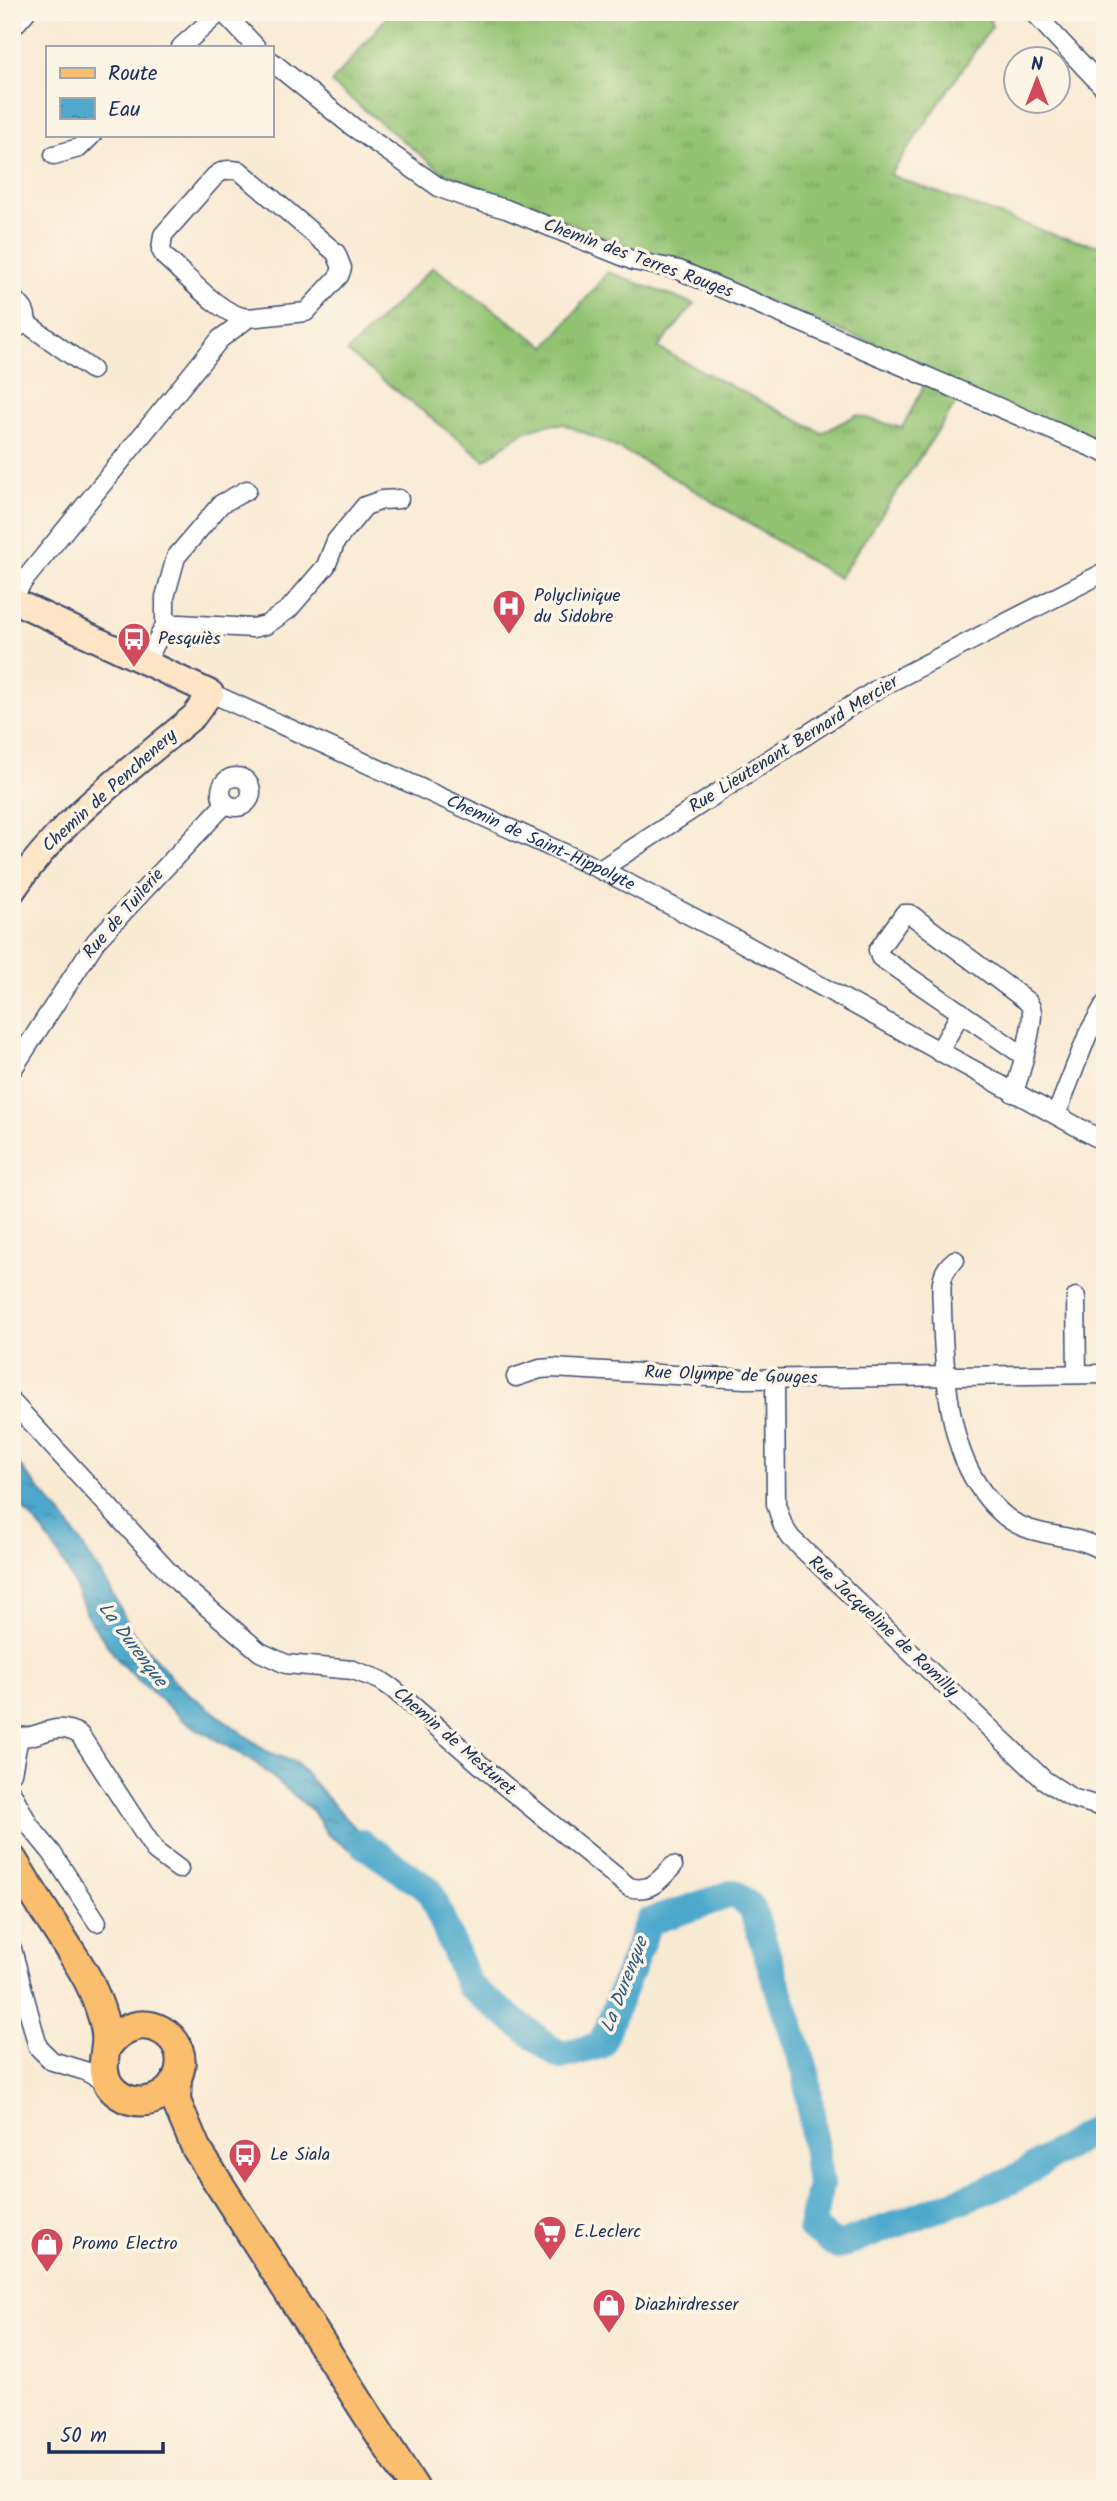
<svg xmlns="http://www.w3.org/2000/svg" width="1117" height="2501" viewBox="0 0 1117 2501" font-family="Kalam,sans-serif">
<defs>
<pattern id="grass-tufts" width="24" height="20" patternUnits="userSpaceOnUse" patternTransform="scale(1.75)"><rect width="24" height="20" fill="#93c372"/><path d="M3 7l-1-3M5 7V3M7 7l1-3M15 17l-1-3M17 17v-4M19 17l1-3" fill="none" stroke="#779f61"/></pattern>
<pattern id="water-ripples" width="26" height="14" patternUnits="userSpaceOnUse" patternTransform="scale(1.75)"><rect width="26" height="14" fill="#4ea9cc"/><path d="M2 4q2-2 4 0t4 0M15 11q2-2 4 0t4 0" fill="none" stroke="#408aa9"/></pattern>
</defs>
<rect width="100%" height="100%" fill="#fcf5e5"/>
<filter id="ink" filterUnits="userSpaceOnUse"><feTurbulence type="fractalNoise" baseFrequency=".0143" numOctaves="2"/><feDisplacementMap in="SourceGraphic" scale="14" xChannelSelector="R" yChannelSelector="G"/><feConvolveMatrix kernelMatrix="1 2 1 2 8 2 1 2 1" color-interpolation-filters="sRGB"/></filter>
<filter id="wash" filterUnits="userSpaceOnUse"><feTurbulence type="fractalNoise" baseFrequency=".00686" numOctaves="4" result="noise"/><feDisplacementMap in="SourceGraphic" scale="28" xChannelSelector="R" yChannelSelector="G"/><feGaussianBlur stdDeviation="1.57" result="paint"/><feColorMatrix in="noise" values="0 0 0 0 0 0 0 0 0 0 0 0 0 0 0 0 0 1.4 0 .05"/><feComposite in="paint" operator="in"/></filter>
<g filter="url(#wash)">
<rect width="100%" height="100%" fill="#f9ead4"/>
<path fill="url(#grass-tufts)" stroke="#577968" stroke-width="2" d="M391 12H987L992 26 890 175 1057 236 1105 247V445L959 399 839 578C747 526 662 462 563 424 528 423 512 440 485 460L347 352 433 267 546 347 608 272 694 304 658 348 822 433 856 415 902 428 932 371 916 361 442 172 331 83Z"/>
<path fill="url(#water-ripples)" stroke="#346c95" stroke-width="2" d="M12 1457 66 1520 110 1588 132 1632 179 1686 266 1751 296 1763 367 1841 403 1869 356 1853 328 1835 313 1811 257 1764 184 1721 120 1663 89 1619 66 1567 44 1532 12 1496Z"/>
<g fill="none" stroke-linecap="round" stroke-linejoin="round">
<path stroke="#4ea9cc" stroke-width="28" d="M362 1843 430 1891 469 1986 560 2056 601 2045 649 1922 734 1893 752 1908 806 2073 820 2185 811 2228 838 2246 1011 2181 1105 2123"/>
</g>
</g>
<g filter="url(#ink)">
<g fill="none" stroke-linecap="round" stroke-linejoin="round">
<defs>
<g id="street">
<path d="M223 12 256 47"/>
<path d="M1033 12 1105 89"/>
<path d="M12 28 26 12"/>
<path d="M181 47 220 12"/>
<path d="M271 61 353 127 440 188 470 199 506 209 634 261 679 270 1105 453"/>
<path d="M54 155 79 148 92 135"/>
<path d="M12 298C21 305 28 311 26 323L21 326 12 325"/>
<path d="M26 323 92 370"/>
<path d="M12 600 22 583 220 339 248 318 306 312 339 276 342 268 336 253 240 171C229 169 224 169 215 176L163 235 161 250 165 257C186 275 221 316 248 318"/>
<path d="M165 625 180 624 253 628 266 625 289 609 326 566 336 541 365 506 382 500 399 499"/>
<path d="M146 662 165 625V597L176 557 221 504 247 490"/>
<path id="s1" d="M211 693 610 874 735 939 1105 1142"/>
<circle cx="236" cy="792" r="15"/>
<path d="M603 871 606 866 877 689 1105 572"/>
<path d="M939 1052 961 1012"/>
<path d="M12 1070 96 941 226 803"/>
<path d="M1013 1093C1020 1078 1032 1029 1032 1013 1032 1008 1030 1006 1028 1002L910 914H904L878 950 880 957 1024 1056"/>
<path d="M1056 1115 1088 1034 1105 1004"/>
<path d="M955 1260C949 1265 945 1269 943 1277 940 1287 942 1299 942 1309 943 1354 947 1419 965 1461 974 1482 988 1502 1006 1517 1035 1540 1074 1531 1105 1552"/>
<path d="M1076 1297 1077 1374"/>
<path d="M516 1377 540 1369 552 1368 745 1379 1105 1374"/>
<path d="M775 1379 776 1504 783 1526 791 1538 1044 1780 1072 1798 1105 1808"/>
<path d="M12 1402 179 1583 260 1652 286 1664 353 1670 380 1680 392 1688 505 1786 629 1887C650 1893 659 1881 673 1866"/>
<path d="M12 1736C39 1742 53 1718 80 1735L156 1852 179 1869"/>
<path d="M12 1773 19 1737"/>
<path d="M12 1793 29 1825 52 1853 97 1922"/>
<path d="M12 1949 38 2047 52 2061 85 2071 109 2084"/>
</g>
<path id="secondary" d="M12 600 211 693 194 716C129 771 59 820 12 892"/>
<path id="primary" d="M12 1859C29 1887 46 1914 64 1941 72 1954 82 1968 89 1982 96 1997 104 2017 106 2033 108 2051 98 2068 109 2085 126 2109 163 2106 176 2080 198 2037 137 2000 106 2048
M177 2080 176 2101 196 2148 415 2489"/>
</defs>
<use href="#street" stroke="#3c4b70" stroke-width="21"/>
<use href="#secondary" stroke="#3c4b70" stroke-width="28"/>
<use href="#primary" stroke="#3c4b70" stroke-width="32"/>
<use href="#street" stroke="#fff" stroke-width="18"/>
<use href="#secondary" stroke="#fde5c5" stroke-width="24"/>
<use href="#primary" stroke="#fbbd6e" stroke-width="28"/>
</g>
</g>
<defs>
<symbol id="hospital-pin" viewBox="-11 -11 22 30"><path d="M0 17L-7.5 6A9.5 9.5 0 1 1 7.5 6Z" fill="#d1495b" stroke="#fcf5e5"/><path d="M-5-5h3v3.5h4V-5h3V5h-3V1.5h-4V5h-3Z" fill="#fff"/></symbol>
<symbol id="bus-pin" viewBox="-11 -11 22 30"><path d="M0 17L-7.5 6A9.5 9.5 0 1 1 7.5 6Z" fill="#d1495b" stroke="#fcf5e5"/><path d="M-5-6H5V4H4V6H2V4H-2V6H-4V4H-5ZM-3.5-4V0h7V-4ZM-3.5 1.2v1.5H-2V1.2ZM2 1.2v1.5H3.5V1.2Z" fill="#fff"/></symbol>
<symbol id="supermarket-pin" viewBox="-11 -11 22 30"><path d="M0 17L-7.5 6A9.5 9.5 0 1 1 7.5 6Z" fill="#d1495b" stroke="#fcf5e5"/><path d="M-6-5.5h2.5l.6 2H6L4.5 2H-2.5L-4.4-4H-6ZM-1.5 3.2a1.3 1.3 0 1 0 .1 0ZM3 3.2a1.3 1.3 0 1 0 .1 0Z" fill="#fff"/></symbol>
<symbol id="shop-pin" viewBox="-11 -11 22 30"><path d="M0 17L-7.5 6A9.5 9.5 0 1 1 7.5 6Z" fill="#d1495b" stroke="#fcf5e5"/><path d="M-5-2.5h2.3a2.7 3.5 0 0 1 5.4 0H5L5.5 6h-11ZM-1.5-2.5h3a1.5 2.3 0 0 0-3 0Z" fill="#fff"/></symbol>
</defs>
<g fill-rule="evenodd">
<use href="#hospital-pin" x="490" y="587" width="38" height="52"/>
<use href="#bus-pin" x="115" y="620" width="38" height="52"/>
<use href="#bus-pin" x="226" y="2136" width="38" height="52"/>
<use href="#supermarket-pin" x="531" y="2213" width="38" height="52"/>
<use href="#shop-pin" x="28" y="2225" width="38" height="52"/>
<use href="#shop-pin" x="590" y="2286" width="38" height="52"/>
</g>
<g text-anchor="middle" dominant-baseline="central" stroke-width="7" stroke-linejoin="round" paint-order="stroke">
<g font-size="18" fill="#1b2f5e" stroke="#fcf5e5">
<text transform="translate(638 259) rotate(20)">Chemin des Terres Rouges</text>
<text transform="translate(794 745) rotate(-32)">Rue Lieutenant Bernard Mercier</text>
<text transform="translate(110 791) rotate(-42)">Chemin de Penchenery</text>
<text stroke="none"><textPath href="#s1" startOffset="362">Chemin de Saint-Hippolyte</textPath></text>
<text transform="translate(124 914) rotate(-49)">Rue de Tuilerie</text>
<text transform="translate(731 1376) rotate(2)">Rue Olympe de Gouges</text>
<text transform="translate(883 1627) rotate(43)">Rue Jacqueline de Romilly</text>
<text transform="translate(454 1742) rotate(41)">Chemin de Mesturet</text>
</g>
<g font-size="18" fill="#1b2f5e" stroke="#fcf5e5" text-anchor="start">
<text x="534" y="596">Polyclinique<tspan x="534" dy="21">du Sidobre</tspan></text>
<text x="158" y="639">Pesquiès</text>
<text x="270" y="2155">Le Siala</text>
<text x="574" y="2232">E.Leclerc</text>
<text x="72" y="2244">Promo Electro</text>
<text x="634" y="2305">Diazhirdresser</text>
</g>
<g font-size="19" font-style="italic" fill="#2d5a84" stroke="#fcf5e5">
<text transform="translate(132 1645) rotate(53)">La Durenque</text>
<text transform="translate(625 1985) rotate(-69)">La Durenque</text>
</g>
</g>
<rect width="1117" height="2501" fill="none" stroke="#fcf5e5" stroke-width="42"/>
<rect x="46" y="46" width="228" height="91" fill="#fcf5e5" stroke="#a2a6af" stroke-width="2"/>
<rect x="60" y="68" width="35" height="10" fill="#fbbd6e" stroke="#a2a6af" stroke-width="2"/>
<text x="108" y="80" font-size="21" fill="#1b2f5e">Route</text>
<rect x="60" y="98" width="35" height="21" fill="url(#water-ripples)" stroke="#a2a6af" stroke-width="2"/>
<text x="108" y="116" font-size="21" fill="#1b2f5e">Eau</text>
<g transform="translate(1037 80)"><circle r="33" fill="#fcf5e5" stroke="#a2a6af" stroke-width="2"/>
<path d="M0-5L12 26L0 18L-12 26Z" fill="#d1495b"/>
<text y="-10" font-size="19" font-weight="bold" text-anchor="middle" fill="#1b2f5e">N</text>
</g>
<path d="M49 2442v10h114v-10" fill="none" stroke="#1b2f5e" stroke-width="3.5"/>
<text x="60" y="2442" font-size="21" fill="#1b2f5e" stroke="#fcf5e5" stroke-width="5" paint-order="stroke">50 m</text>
</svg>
